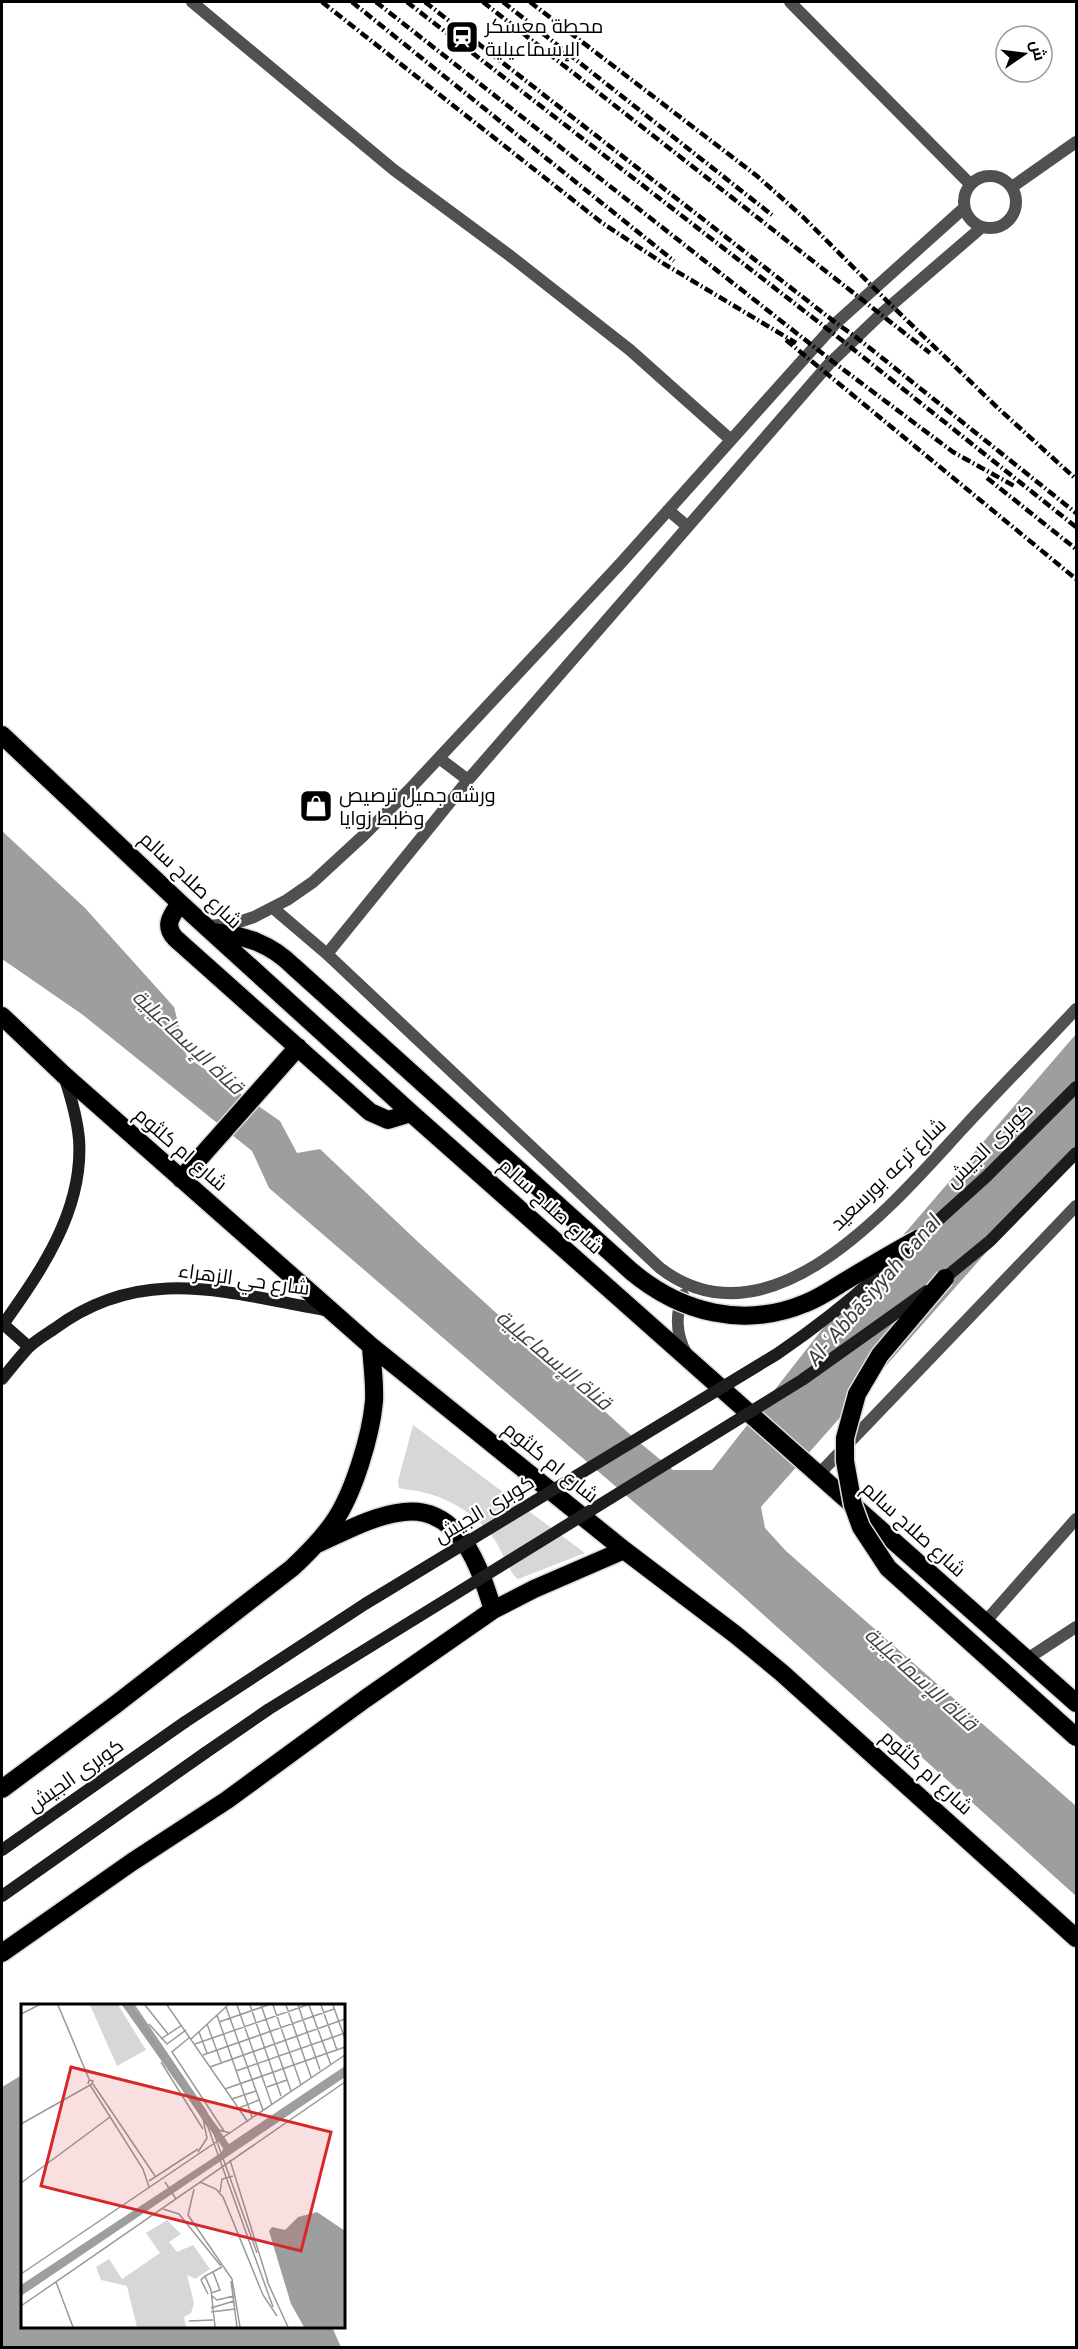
<svg xmlns="http://www.w3.org/2000/svg" width="1078" height="2349" viewBox="0 0 1078 2349" font-family="Roboto,Cairo,sans-serif">
<rect width="100%" height="100%" fill="#fff"/>
<path fill="#d7d7d7" d="M413 1425 585 1553 518 1579C509 1574 501 1547 492 1536 475 1514 449 1498 422 1492 415 1490 406 1490 399 1488L398 1481Z"/>
<path fill="#9e9e9e" d="M2 831 85 908 174 1007 187 1057 280 1121 297 1153 320 1149 416 1240 634 1438 673 1470H712L820 1332 1076 1034V1151L761 1507 765 1528 786 1551 1076 1806V1896L736 1590 269 1188 252 1151 83 1015 2 959Z
M22 2075V2326L332 2327 341 2347H2V2087Z"/>
<g fill="none" stroke-linecap="round" stroke-linejoin="round">
<defs>
<path id="highway" d="M2 735 180 903 411 1113 1076 1703
M180 903C172 915 163 925 175 938L370 1112 388 1120 411 1113
M213 932C246 936 270 943 294 967
M2 1016 64 1075 371 1346 624 1550 736 1635 782 1673 1076 1938
M181 1179 298 1047
M317 1544C344 1532 374 1515 404 1512 460 1506 480 1568 493 1610
M2 1789 115 1705 292 1568C307 1554 321 1540 333 1523 353 1495 371 1436 374 1401 375 1383 372 1364 371 1346
M2 1953 132 1862 227 1800 365 1699 493 1610 534 1589 624 1550"/>
</defs>
<use href="#highway" stroke="#dbdbdb" stroke-width="21"/>
<path stroke="#505050" stroke-width="12" d="M192 2 394 170 509 255 630 350 731 440
M790 2 970 184
M964 202a26 26 0 1 1 52 0a26 26 0 1 1-52 0Z
M1012 187 1076 142
M668 510 687 526
M439 758 468 780
M273 908 327 954 660 1268C772 1354 897 1199 966 1125 1002 1086 1040 1048 1076 1009
M210 926 236 923 254 917 287 900 313 882 364 835 408 791 620 564 836 323 964 208
M327 954 468 780 829 364 881 314 982 227
M683 1295C675 1316 676 1334 686 1353
M819 1474 1076 1206
M985 1622 1076 1519
M1027 1659 1076 1627"/>
<path stroke="#1d1d1d" stroke-width="12" d="M3 1324 29 1347
M2 1326C41 1271 84 1210 79 1139 77 1117 71 1097 64 1076
M2 1379C10 1369 19 1358 28 1348 35 1341 45 1335 54 1329 144 1262 230 1294 331 1311
M2 1850 185 1722
M2 1896 205 1753"/>
<use href="#highway" stroke="#000" stroke-width="18"/>
<path stroke="#000" stroke-width="4.5" stroke-dasharray="9 3 1.5 3" stroke-linecap="butt" d="M322 2 601 222 661 262 796 343
M352 2 674 261
M376 2 832 361 953 452 1016 487
M407 2 848 345 1076 527
M425 2 836 323 856 337 1076 513
M483 2 930 353
M503 2 772 215
M530 2 757 176 803 217 891 305 1000 410 1076 479
M786 340 1076 579
M987 478 1076 549"/>
<defs>
<path id="highway-bridge" d="M294 967 631 1271C681 1313 744 1329 806 1303 819 1298 831 1290 842 1283 867 1268 892 1253 918 1239
M945 1278 880 1355 857 1394 845 1438V1461L853 1505 861 1527 888 1568 1076 1737"/>
</defs>
<use href="#highway-bridge" stroke="#dbdbdb" stroke-width="21" stroke-linecap="butt"/>
<path stroke="#1d1d1d" stroke-width="12" d="M913 1243 987 1176 1076 1087
M941 1281 990 1241 1076 1153
M185 1722 365 1604 777 1354C821 1324 861 1292 900 1255
M205 1753 269 1709 802 1380 927 1291"/>
<use href="#highway-bridge" stroke="#000" stroke-width="18"/>
</g>
<defs>
<symbol id="station-square" viewBox="-11 -11 22 22"><rect x="-9" y="-9" width="18" height="18" rx="4" fill="#000" stroke="#fff"/><path d="M-3-6H3Q5-6 5-4V2Q5 4 3 4L4.5 6H3L1.5 4h-3L-3 6H-4.5L-3 4Q-5 4-5 2V-4Q-5-6-3-6ZM-3.5-4v3h7v-3ZM-3.5 1v1.5H-2V1ZM2 1v1.5H3.5V1Z" fill="#fff"/></symbol>
<symbol id="shop-square" viewBox="-11 -11 22 22"><rect x="-9" y="-9" width="18" height="18" rx="4" fill="#000" stroke="#fff"/><path d="M-5-2.5h2.3a2.7 3.5 0 0 1 5.4 0H5L5.5 6h-11ZM-1.5-2.5h3a1.5 2.3 0 0 0-3 0Z" fill="#fff"/></symbol>
</defs>
<g fill-rule="evenodd">
<use href="#station-square" x="443" y="18" width="38" height="38"/>
<use href="#shop-square" x="297" y="787" width="38" height="38"/>
</g>
<g text-anchor="middle" dominant-baseline="central" stroke-width="4.5" stroke-linejoin="round" paint-order="stroke">
<g font-size="20" fill="#000" stroke="#fff" text-anchor="start">
<text x="485" y="26">محطة معسكر<tspan x="485" dy="23">الإسماعيلية</tspan></text>
<text x="339" y="795">ورشه جميل ترصيص<tspan x="339" dy="23">وظبط زوايا</tspan></text>
</g>
<g font-size="20" fill="#000" stroke="#fff">
<text transform="translate(191 880) rotate(43)">شارع صلاح سالم</text>
<text transform="translate(989 1145) rotate(-44)">كوبرى الجيش</text>
<text transform="translate(181 1149) rotate(41)">شارع ام كلثوم</text>
<text transform="translate(888 1174) rotate(-44)">شارع ترعه بورسعيد</text>
<text transform="translate(551 1206) rotate(42)">شارع صلاح سالم</text>
<text transform="translate(244 1279) rotate(8)">شارع حي الزهراء</text>
<text transform="translate(551 1462) rotate(39)">شارع ام كلثوم</text>
<text transform="translate(484 1509) rotate(-31)">كوبرى الجيش</text>
<text transform="translate(914 1529) rotate(42)">شارع صلاح سالم</text>
<text transform="translate(927 1772) rotate(42)">شارع ام كلثوم</text>
<text transform="translate(75 1775) rotate(-35)">كوبرى الجيش</text>
</g>
<g font-size="21" font-style="italic" fill="#3f3f3f" stroke="#fff">
<text transform="translate(188 1042) rotate(43)">قناة الإسماعيلية</text>
<text transform="translate(874 1290) rotate(-49)">Al-ʿAbbāsiyyah Canal</text>
<text transform="translate(554 1360) rotate(40)">قناة الإسماعيلية</text>
<text transform="translate(921 1679) rotate(42)">قناة الإسماعيلية</text>
</g>
</g>
<g transform="translate(21 2004)">
<rect width="324" height="324" fill="#fff"/>
<path d="M69 1H97L125 46 96 62ZM146 216 160 230 148 238 156 248 172 241 189 265 174 275 166 271 173 299 170 309 163 313 165 323H116L106 282 80 276 75 263 88 255 101 275 139 249 125 229Z" fill="#d7d7d7"/>
<path d="M101 1H112L208 140 324 62V73L0 292V281L201 148 202 144ZM296 208 324 227V323H283L270 300 248 227 251 223 264 226 277 213Z" fill="#9e9e9e"/>
<path fill="none" stroke="#999" stroke-width="1.5" d="M37 1 68 75M109 1 187 123 252 303M113 1 185 107 236 249M124 1 147 30M146 1 227 118M216 1 251 101M229 1 260 92M240 1 270 87M252 1 280 81M265 1 290 73M277 1 299 66M288 1 310 61M300 1 316 46M312 1 324 35M205 3 242 106M0 10 18 1M196 11 231 113M198 18 247 1M128 20 146 40 165 26M186 20 200 58M178 28 186 49M169 33 151 48 203 127M140 35 161 21M170 35 207 1M174 40 286 1M182 51 313 5M140 58 182 125M189 63 324 15M215 67 324 29M72 80 134 172M69 81 122 165 128 183M246 83 266 76M204 85 324 43M211 95 235 87M218 104 238 96M188 113 198 126 209 129M0 120 71 80 72 77 68 76 67 80M177 148 186 134 182 115M209 156 247 278M128 177 177 145M144 178 155 195M179 178 195 185 202 193 242 291 256 312M0 179 89 113M173 185 167 211 211 275 219 323M199 188 201 175 212 172M142 205 158 210 200 262M0 270 324 51M184 272 180 276 187 290M210 277 216 323M246 277 267 323M35 278 52 323M190 289 199 286 192 268M191 292 196 296 213 292M0 302 324 78M190 304 213 297M190 308 214 305M168 317 192 316M194 323 190 286 184 272 201 263"/>
<path fill="#d62828" fill-opacity="0.15" stroke="#d62828" stroke-width="3" d="M50 63 310 128 280 247 20 182Z"/>
<rect width="324" height="324" fill="none" stroke="#000" stroke-width="3"/>
</g>
<rect width="1078" height="2349" fill="none" stroke="#000000" stroke-width="6"/>
<g transform="translate(1024 54) rotate(76)"><circle r="28" fill="#ffffff" stroke="#999999" stroke-width="1.5"/>
<path d="M0-4.5L10 22L0 15L-10 22Z" fill="#000000"/>
<text y="-9" font-size="16" font-weight="bold" text-anchor="middle" fill="#000000">ش</text>
</g>
</svg>
